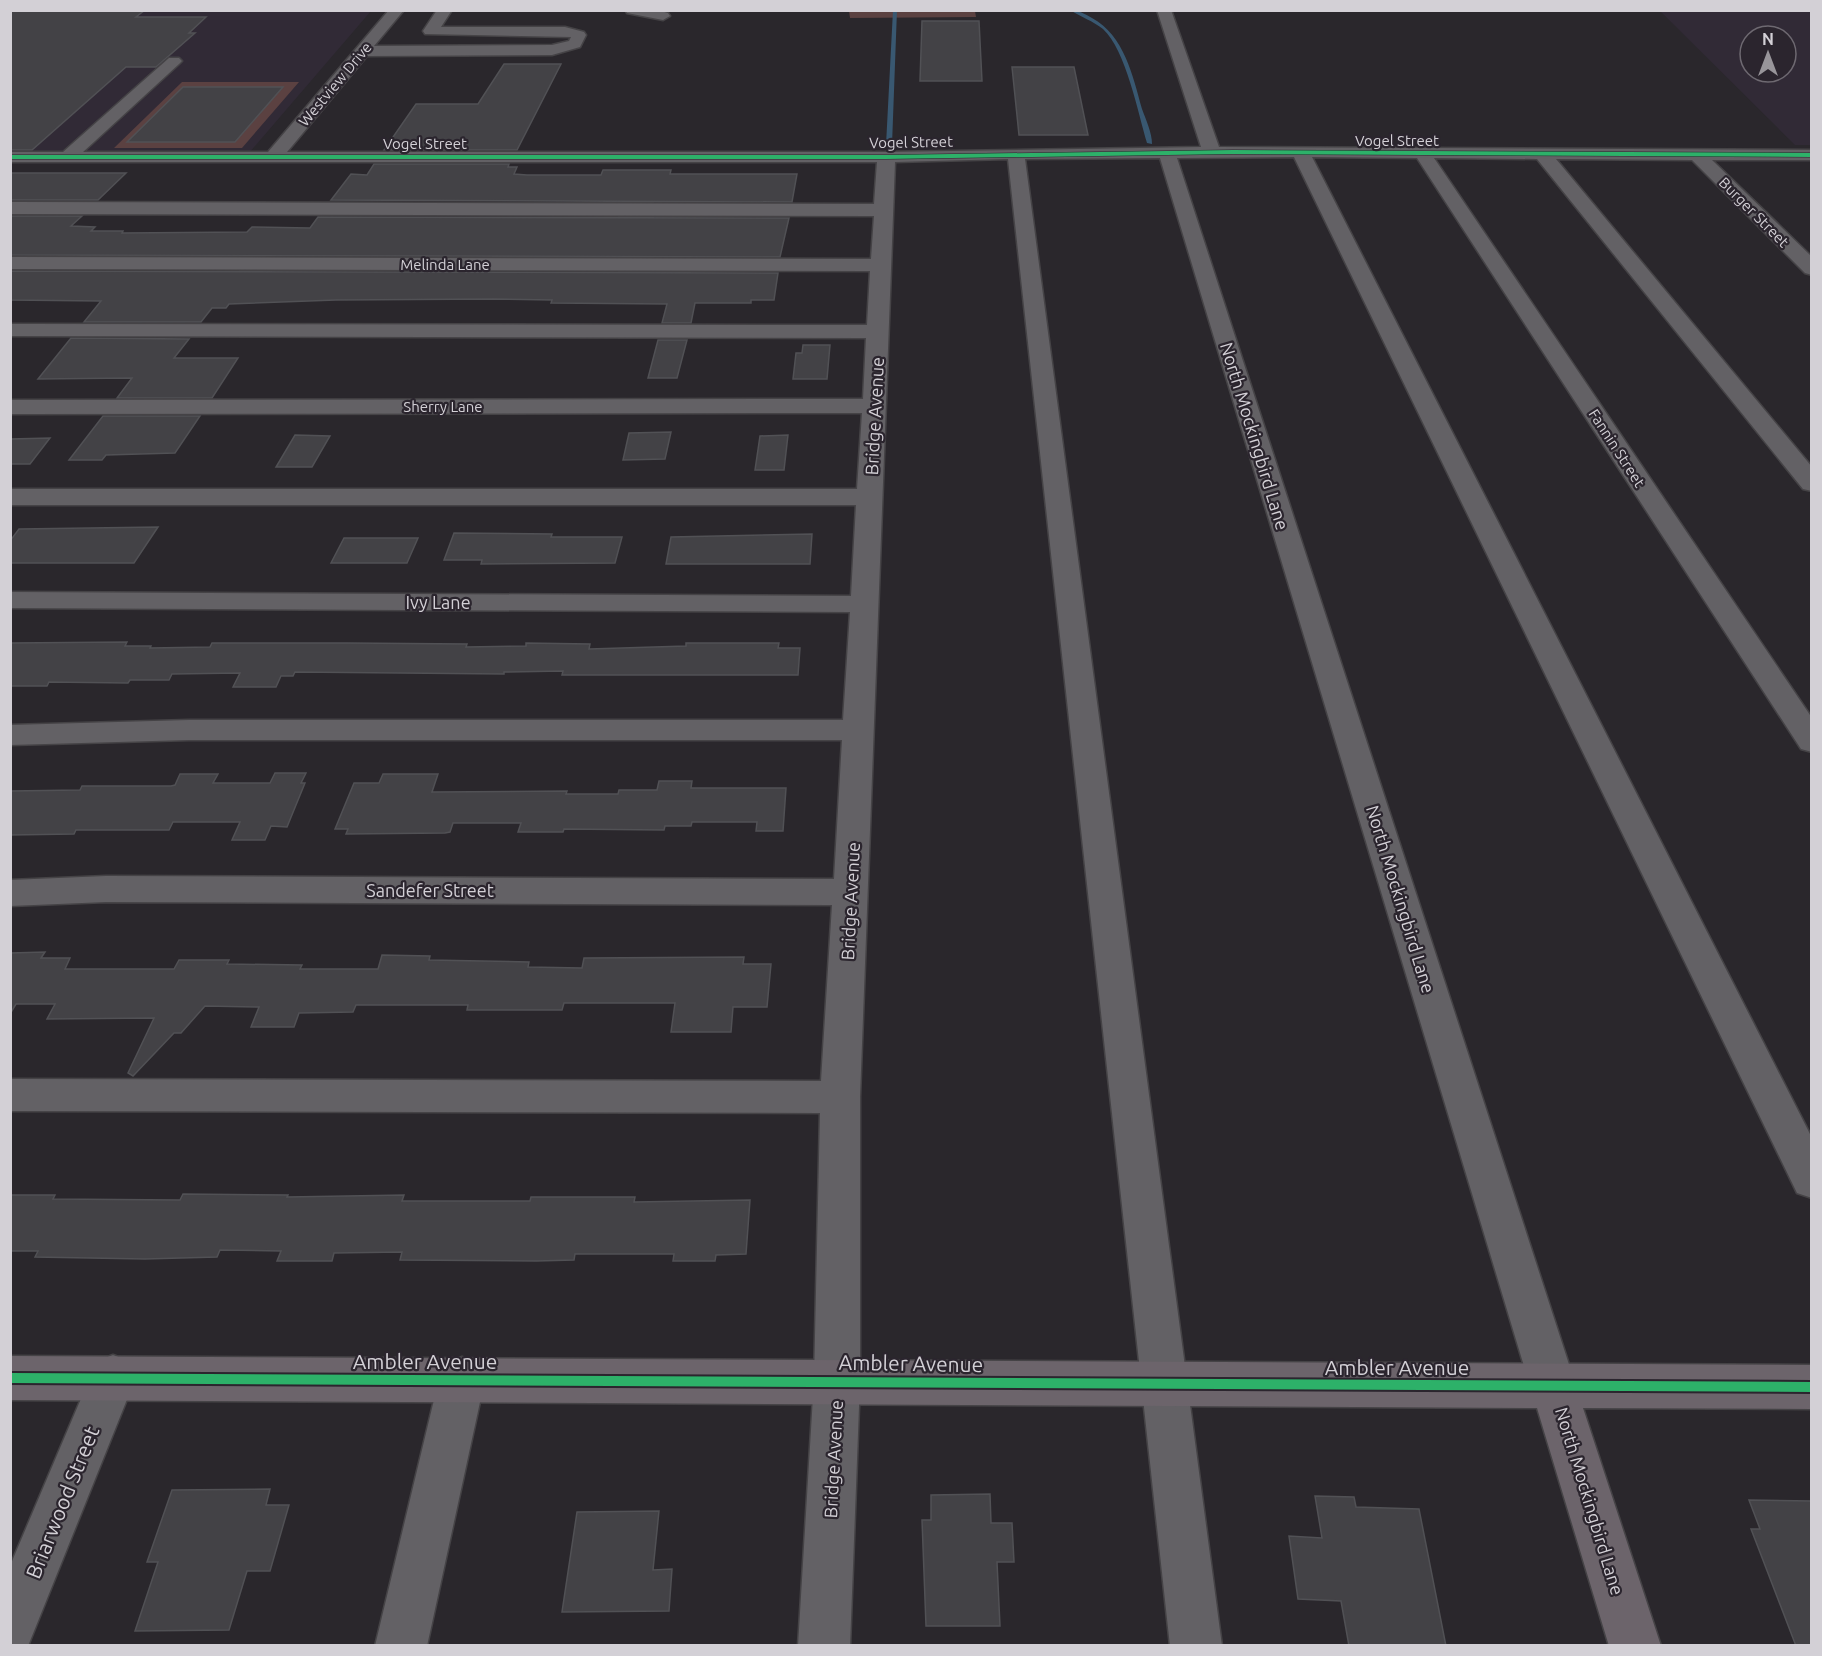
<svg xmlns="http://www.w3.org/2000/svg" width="1822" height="1656" viewBox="0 0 1822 1656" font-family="Ubuntu,sans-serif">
<rect width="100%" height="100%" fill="#2a272c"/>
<path fill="#312a36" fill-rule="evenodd" d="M11 11H371L249 153 11 152Z
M1660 11H1811V145H1795ZM1750 36H1786V72H1750Z"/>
<path fill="#5b4141" d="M849 11H975L976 17 850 18Z
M182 82H299L242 148H114Z"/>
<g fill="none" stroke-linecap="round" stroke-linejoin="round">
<path fill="#395871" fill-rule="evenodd" d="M893 10H897L892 145 889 147 886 145Z
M1070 10C1078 10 1085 14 1092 18 1124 35 1133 76 1142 109 1146 120 1152 133 1152 144L1147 143C1138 113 1126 50 1103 29 1093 21 1081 17 1070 10Z"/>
</g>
<path fill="#434246" stroke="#515155" stroke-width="1.5" d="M10 10H145L136 17H206L189 33H195L156 67H126L32 150H10Z
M922 21H979L982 81H920Z
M504 64H561L517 150H384L416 104H478Z
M1012 67H1074L1088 135H1019Z
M183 87H283L235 142H127Z
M374 164H509L508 167H517L514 174 527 175H601L603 170H671L670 174H797L792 202 331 200 351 174 367 175Z
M10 173H126L98 200H10Z
M10 216H82L71 226 95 227 91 231H123L122 233 247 232 252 227 310 228 318 217 789 218 780 257 10 255Z
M10 271 778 273 774 300H751V303H695L691 323H662L667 304 551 303 552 300 494 299 336 300 229 304 226 308H212L201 322H84L101 301 10 300Z
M71 338 189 339 174 358H238L212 398H117L132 378 38 379Z
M658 340H687L677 378H648Z
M803 345H830L827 379H793L796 353H802Z
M103 416H200L175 453 106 455 102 460H69Z
M671 432 665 459 623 460 629 433Z
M295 435 330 436 312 467H276Z
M788 435 784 470H755L760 436Z
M50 438 30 464H10V439Z
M158 527 134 563H10V541L19 529Z
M454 533 552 534 551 537H622L615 563 481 564 482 560H444Z
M812 534 810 564H666L671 537Z
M344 538H418L407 563H331Z
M127 642 125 646H151L150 648 210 647 212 643H348L467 644 466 647 526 646V643L590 644 589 649 686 646V643H779L778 648H800L798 675H562L563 671 504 672V674L295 672 293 676H281L276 687H233L240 673 172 674 169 680H130L128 683 49 682 47 686H10V643Z
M275 773H306L301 783H305L287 827 271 826 265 840H232L240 822H173L169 830H76L74 834 10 835V791L80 790 82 786H171L175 785 180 774H218L213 783H270Z
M383 774H438L432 792 567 791 566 794H618L619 790H657L659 781H692L691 788H786L783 831H756L757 822H692L691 826H665L664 830 564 829 563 832H518L521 823H453L450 832 445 833 346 834 348 829H335L354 783H379Z
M45 952 41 958H70L65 969H174L179 960H229L227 964 302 965 300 969H378L382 955 430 956 429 960 529 962 528 967 582 968 584 958 744 957 743 964H771L767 1007H733L731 1032H671L675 1003H564L562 1010H467L468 1005H356L353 1012 299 1013 294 1027H251L259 1007 205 1006 181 1033H174L133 1076 128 1073 154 1018 47 1019 55 1004H16L10 1014V953Z
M183 1194 288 1195 287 1197 404 1195 402 1201H530L531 1197H635L634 1202 750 1200 746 1254 716 1255 715 1261H673L674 1254H575L574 1260 536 1261 400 1260 402 1252 334 1253 332 1261H277L281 1251 220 1250 217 1257 145 1259 35 1257 38 1251H10V1195H55L53 1199 180 1200Z
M270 1489 266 1505H289L270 1571H247L229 1630 135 1631 158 1562H147L172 1490Z
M990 1494 991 1523H1012L1014 1562H997L1000 1626H926L922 1520H931V1495Z
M1315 1496 1354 1497 1356 1507 1419 1509 1446 1646H1349L1341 1601 1298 1599 1289 1536 1322 1538Z
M1749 1500 1812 1501V1646H1796L1751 1529H1760Z
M659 1511 653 1570 672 1569 669 1611 562 1612 577 1512Z"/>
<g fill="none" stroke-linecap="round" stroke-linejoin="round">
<defs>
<path id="minor" d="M389 10H404L374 46 552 45 569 41 571 37 425 34 423 31 437 10H452L441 27H565L584 32 586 35 580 47 552 55 367 56 287 152H886L1201 147 1157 10H1171L1219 147 1812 150V160H1712L1812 257V275L1805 273 1692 160 1556 159 1812 467V491L1803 489 1537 159 1434 158 1812 718V752L1801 749 1417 158 1312 157 1812 1138V1198L1797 1193 1294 157 1177 158 1576 1386 1569 1402 1553 1408 1537 1402 1530 1386 1160 158 1025 159 1222 1646H1170L1008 159 895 162 860 1097V1380L850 1646H798L814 1380 820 1113 10 1111V1079L821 1081 832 905 106 902 10 906V880L106 876 834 879 842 740H189L10 745V725L189 720H843L850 612 10 608V592L851 596 856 505H10V489H857L862 413 10 414V400L863 399 866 338 10 336V324L867 325 870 271 10 269V257L871 259 874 216 10 214V202L874 204 877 162H10V152H63L169 58H179L182 61 179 64 83 152H268Z
M625 10H657L668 13 670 16 663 20 627 13Z
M113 1355 129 1361 136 1377 28 1646H10V1566L97 1361Z
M462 1357 478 1363 485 1379 427 1646H375L439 1379 446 1363Z"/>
<path id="major" d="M10 1356 1812 1365V1409L1583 1408 1661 1646H1609L1537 1408 10 1400Z"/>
</defs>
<use href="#minor" stroke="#454346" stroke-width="3"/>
<use href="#major" stroke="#454346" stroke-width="3"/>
<use href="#minor" fill="#636165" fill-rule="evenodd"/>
<use href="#major" fill="#6c646b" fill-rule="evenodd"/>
<defs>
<path id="cycleway-far1" d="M10 157H886L1233 152 1812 155"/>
<path id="cycleway" d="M10 1378 1812 1387"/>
</defs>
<use href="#cycleway-far1" stroke="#2b252e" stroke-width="5"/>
<use href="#cycleway" stroke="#2b252e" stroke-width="14"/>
<use href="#cycleway-far1" stroke="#2db169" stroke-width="4"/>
<use href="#cycleway" stroke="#2db169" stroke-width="10"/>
</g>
<g text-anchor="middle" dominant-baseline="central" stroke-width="4.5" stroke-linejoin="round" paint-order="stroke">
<g font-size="15" fill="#d3d0d6" stroke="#2b252e">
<text transform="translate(335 84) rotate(-50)">Westview Drive</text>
<text x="1397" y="140">Vogel Street</text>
<text transform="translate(911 142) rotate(-1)">Vogel Street</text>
<text x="425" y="143">Vogel Street</text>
<text transform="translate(1754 212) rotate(45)">Burger Street</text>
<text x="445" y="264">Melinda Lane</text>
<text x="443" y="406">Sherry Lane</text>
<text transform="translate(1617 448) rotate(57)">Fannin Street</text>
</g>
<g font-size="18" fill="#d3d0d6" stroke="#2b252e">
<text transform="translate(874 416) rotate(-87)">Bridge Avenue</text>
<text transform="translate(1255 436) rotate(73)">North Mockingbird Lane</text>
<text x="438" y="602">Ivy Lane</text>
<text x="430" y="890">Sandefer Street</text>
<text transform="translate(1401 899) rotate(73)">North Mockingbird Lane</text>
<text transform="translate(850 901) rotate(-87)">Bridge Avenue</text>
<text transform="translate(833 1459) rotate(-87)">Bridge Avenue</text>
<text transform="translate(1590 1501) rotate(73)">North Mockingbird Lane</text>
</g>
<g font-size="21" fill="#d3d0d6" stroke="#2b252e">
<text x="425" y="1361">Ambler Avenue</text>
<text transform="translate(911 1363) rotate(1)">Ambler Avenue</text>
<text x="1397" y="1367">Ambler Avenue</text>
<text transform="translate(62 1502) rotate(-68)">Briarwood Street</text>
</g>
</g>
<rect width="1822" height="1656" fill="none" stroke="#d3d0d6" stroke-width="24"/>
<g transform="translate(1768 54)"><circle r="28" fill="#2b252e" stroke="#6e6971" stroke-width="1.5"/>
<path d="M0-4.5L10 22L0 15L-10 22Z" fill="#98959a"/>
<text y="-9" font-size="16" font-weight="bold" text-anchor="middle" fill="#d3d0d6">N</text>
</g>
</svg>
